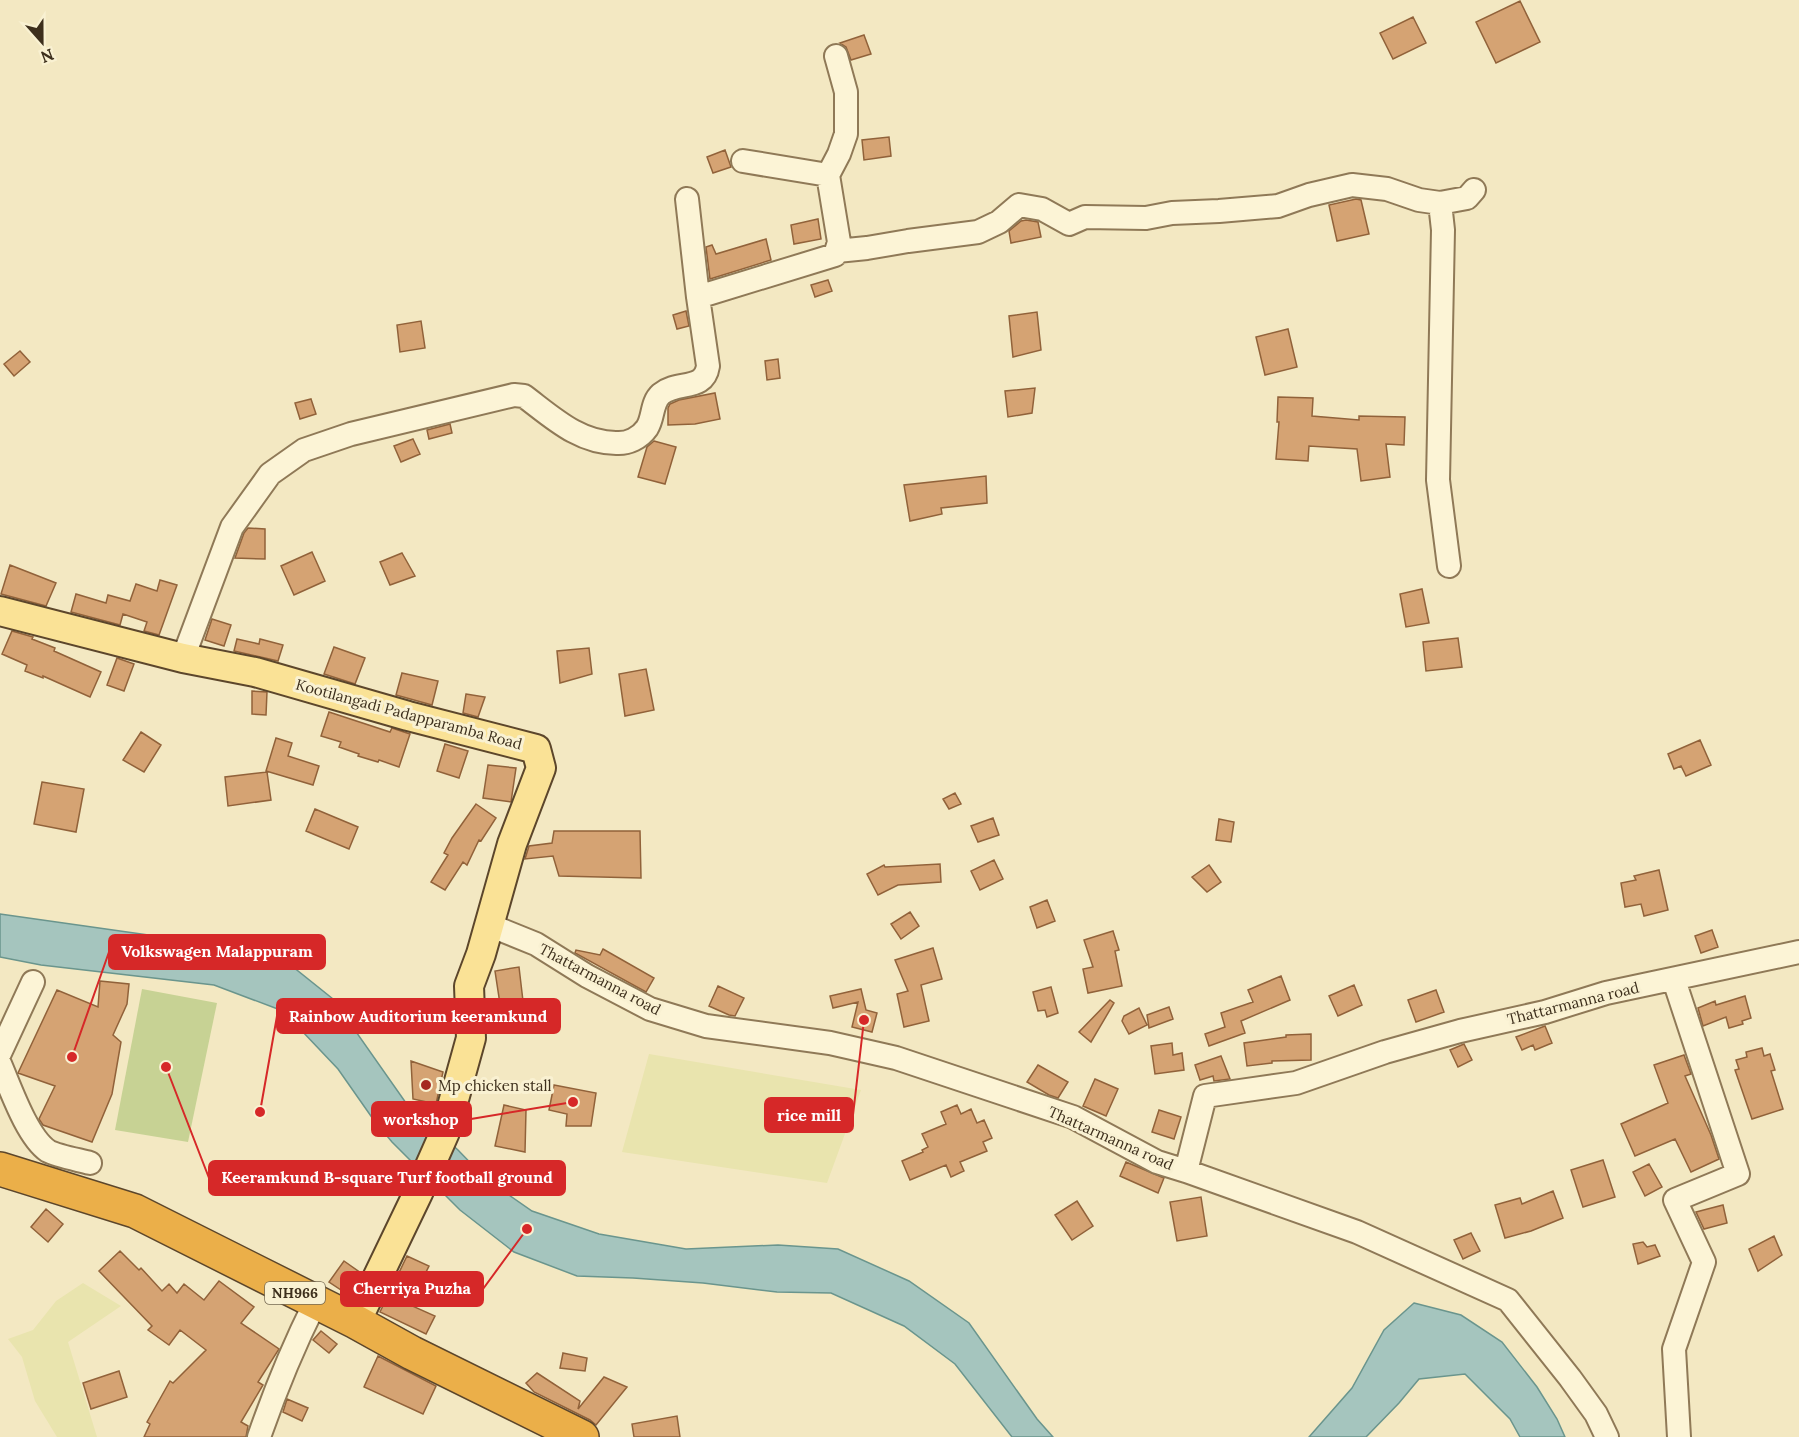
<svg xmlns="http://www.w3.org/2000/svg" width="1799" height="1437" viewBox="0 0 1799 1437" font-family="Lora,serif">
<rect width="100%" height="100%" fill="#f3e8c2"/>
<path fill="#e9e4ae" d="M649 1054 861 1090 827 1183 622 1152Z
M83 1283 121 1306 68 1342 97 1437H57L35 1401 22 1357 8 1339 33 1330 56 1301Z"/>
<path fill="#c7d294" d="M142 989 217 1003 188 1142 115 1130Z"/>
<path fill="#a5c5be" stroke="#6a958d" stroke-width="1.5" d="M0 914 219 945 283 959 333 999 406 1103 458 1150 486 1179 532 1211 599 1234 686 1249 778 1245 838 1249 909 1281 969 1323 1037 1419 1053 1437H1012L955 1364 904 1326 831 1293 777 1292 703 1283 633 1278 577 1276 514 1252 460 1210 392 1142 373 1119 338 1069 283 1011 214 985 41 965 0 957Z
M1414 1303 1461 1315 1502 1342 1537 1387 1557 1419 1565 1437H1520L1510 1419 1465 1374 1419 1379 1399 1403 1366 1437H1309L1352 1388 1384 1330Z"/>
<path fill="#d5a373" stroke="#91623a" stroke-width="1.5" d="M1520 1 1540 42 1496 63 1476 22Z
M1413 17 1426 43 1393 59 1380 33Z
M864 35 871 54 851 60 846 47 840 43Z
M889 137 891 156 864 160 862 140Z
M725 150 731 167 713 173 707 157Z
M1356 199 1361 200 1369 234 1337 241 1329 205Z
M818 219 821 239 794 244 791 225Z
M1026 220 1038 222 1041 237 1011 243 1009 231 1021 221Z
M766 239 771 260 710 279 706 247 712 245 716 254Z
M828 280 832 291 815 297 811 285Z
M686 311 689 326 677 329 673 315Z
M1037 312 1041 350 1013 357 1009 316Z
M421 321 425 348 400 352 397 325Z
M1288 329 1297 367 1265 375 1256 337Z
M20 351 30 362 14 376 4 364Z
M778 359 780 378 767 380 765 361Z
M1035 388 1032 413 1008 417 1005 391Z
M715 393 720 419 695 424 668 425V408L670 404 679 400Z
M1278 397 1313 398 1312 416 1359 420V416L1405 417 1404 445 1386 444 1390 477 1361 481 1357 449 1309 446 1308 461 1276 459 1279 422H1277Z
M311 399 316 414 300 419 295 403Z
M450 424 452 433 429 439 427 430Z
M413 439 420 454 401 462 394 446Z
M654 441 676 447 665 484 638 477 647 447Z
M986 476 987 503 941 508 942 514 910 521 904 485Z
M248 528 265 529V559L235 558 244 533Z
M312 552 325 581 294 595 281 566Z
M402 553 415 576 390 585 380 562Z
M10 565 56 583 46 606 1 594Z
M160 580 177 585 159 635 144 631 147 622 123 614 120 625 71 612 76 594 106 603 108 595 130 601 136 584 157 591Z
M1422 589 1429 623 1406 627 1400 594Z
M212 619 231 625 224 646 205 640Z
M12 631 33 637 32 639 55 648 54 651 101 672 90 697 43 676V678L25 671 27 665 2 654Z
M1458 638 1462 667 1426 671 1423 642Z
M237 639 259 644 260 639 283 645 278 661 234 651Z
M334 647 365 658 355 684 324 674Z
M589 648 592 674 560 683 557 651Z
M117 658 134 664 124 691 107 685Z
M646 669 654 710 625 716 619 674Z
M402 673 438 681 432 705 396 695Z
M252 691 267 692 266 715 252 714Z
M466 694 485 697 478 717 463 713Z
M329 712 390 732 392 728 410 734 399 767 379 760 378 762 358 756 359 754 339 747 341 742 321 736Z
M141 732 161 745 144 772 123 760Z
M276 738 292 743 288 756 319 766 313 785 266 771Z
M1700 740 1711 765 1686 776 1681 766 1674 769 1668 754Z
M445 744 468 751 459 778 437 771Z
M488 765 516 768 511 802 483 798Z
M267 772 271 800 228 806 225 777Z
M42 782 84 789 76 832 34 824Z
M955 793 961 804 949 809 943 799Z
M476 804 496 818 481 841 479 840 467 865 463 862 445 890 431 882 448 855 444 853 452 838Z
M315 809 358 827 349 849 306 831Z
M993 818 999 835 978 842 971 826Z
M1219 819 1234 822 1231 842 1216 840Z
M554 831H640L641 878 559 876 553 856 525 859 529 846 552 843Z
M994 860 1003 879 980 890 971 871Z
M940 864 941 882 898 885 878 895 867 874 884 865 885 867Z
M1209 865 1221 882 1207 892 1192 877Z
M1659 870 1668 910 1644 916 1641 904 1625 907 1621 883 1636 880 1634 876Z
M1047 900 1055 921 1037 928 1030 907Z
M910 912 919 926 901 939 891 924Z
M1712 930 1718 947 1701 953 1695 936Z
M1113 931 1119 950 1115 951 1122 986 1088 993 1083 969 1093 967 1084 940Z
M933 948 942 979 921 985 929 1021 904 1027 897 994 908 991 895 960Z
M603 949 654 978 646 992 575 953 576 950 600 955Z
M519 967 523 1001 500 1004 495 971Z
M1281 976 1290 1000 1241 1021 1245 1033 1209 1046 1205 1034 1225 1027 1221 1013 1253 1002 1248 990Z
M100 981 129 984 127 1004 113 1035 121 1042 112 1094 92 1142 43 1125 39 1119 55 1086 18 1073 57 990 98 1007Z
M1354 985 1362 1005 1338 1016 1329 996Z
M718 986 744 998 735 1016 729 1015 709 1006Z
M1051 987 1058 1013 1047 1017 1045 1010 1038 1011 1033 992Z
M861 989 866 1010 877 1013 872 1032 852 1027 858 1002 833 1008 830 996Z
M1436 990 1444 1012 1416 1022 1408 1000Z
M1745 996 1751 1018 1742 1021 1743 1024 1729 1028 1726 1017 1703 1026 1698 1008 1715 1001 1716 1005Z
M1110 1000 1114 1003 1091 1042 1079 1032Z
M1169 1007 1173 1019 1149 1028 1147 1015Z
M1139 1008 1147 1025 1129 1034 1122 1021 1124 1016Z
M1545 1026 1552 1043 1535 1050 1533 1045 1522 1050 1516 1037Z
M1311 1034V1060L1272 1061V1063L1247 1066 1244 1043 1286 1037V1035Z
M1172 1043 1173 1055 1182 1053 1184 1070 1155 1074 1151 1046Z
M1464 1044 1472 1060 1458 1067 1450 1050Z
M1762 1048 1764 1056 1770 1054 1775 1070 1771 1071 1783 1109 1752 1119 1735 1070 1739 1069 1736 1060 1747 1057 1746 1052Z
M1684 1055 1691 1074 1685 1076 1711 1135 1719 1159 1691 1172 1675 1139 1635 1156 1621 1124 1668 1103 1654 1065Z
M1221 1056 1230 1079 1214 1081 1213 1076 1200 1080 1195 1065Z
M411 1061 443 1072 436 1104 413 1099Z
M1038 1065 1068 1082 1058 1098 1049 1095 1027 1082Z
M1095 1079 1118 1089 1106 1116 1083 1106Z
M554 1085 596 1093 591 1126H566L567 1114 549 1110Z
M504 1105 526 1110 525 1152 495 1146Z
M957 1105 961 1114 971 1109 977 1123 984 1120 992 1138 983 1142 987 1151 960 1162 964 1171 951 1177 946 1165 910 1180 902 1161 923 1152 922 1150 928 1147 922 1134 946 1124 941 1112Z
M1159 1110 1181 1117 1174 1139 1152 1132Z
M1603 1160 1615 1197 1583 1207 1571 1170Z
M1126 1162 1164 1178 1158 1193 1120 1176Z
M1649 1164 1662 1187 1645 1196 1633 1172Z
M1553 1191 1563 1218 1531 1231 1505 1238 1495 1205 1520 1198 1522 1204Z
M1201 1197 1207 1236 1177 1241 1170 1202Z
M1077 1201 1093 1226 1072 1240 1055 1215Z
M1723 1205 1727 1223 1704 1229 1696 1212Z
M46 1209 63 1224 48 1242 31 1227Z
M1471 1233 1480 1251 1463 1259 1454 1240Z
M1774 1236 1782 1255 1758 1271 1749 1249Z
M1643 1242 1647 1247 1655 1245 1660 1256 1638 1264 1633 1244Z
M120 1251 139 1270 141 1268 162 1291 169 1284 177 1293 184 1284 204 1300 219 1281 254 1307 241 1323 279 1349 258 1382 263 1385 241 1422 248 1426 246 1437H144L150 1424 147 1422 170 1381 173 1383 206 1350 180 1330 169 1345 148 1330 152 1326 99 1271Z
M407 1256 429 1266 410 1305 435 1316 426 1334 380 1312Z
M344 1261 361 1273 350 1296 329 1282Z
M321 1331 337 1344 329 1353 313 1340Z
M563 1353 587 1358 585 1371 560 1368Z
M378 1356 436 1386 423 1414 364 1387Z
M119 1371 127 1397 91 1409 83 1383Z
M537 1373 580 1401 578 1409 604 1377 627 1387 596 1425 590 1420 534 1392 526 1383Z
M287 1399 308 1408 302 1421 283 1412Z
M677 1416 680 1437H634L632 1424Z"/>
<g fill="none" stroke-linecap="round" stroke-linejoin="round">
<defs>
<path id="minor" d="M743 161 828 175
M1440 203 1443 230 1438 480 1449 566
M837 251 867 248 908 241 978 232 999 222 1019 205 1042 209 1069 224 1085 217 1146 218 1172 213 1219 211 1278 206 1309 195 1352 185 1387 189 1419 200 1440 203 1467 198 1474 190
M698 297 835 255 839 242 828 175 839 154 846 134V92L836 56
M183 658 232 527 270 474 304 450 351 434 514 395 524 396C552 417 579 443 616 443 628 444 640 438 647 428 654 417 651 403 661 394 678 380 704 392 708 366L698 297 687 199
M489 925 536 944 587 976 650 1009 706 1026 830 1043 896 1058 1073 1117 1157 1162 1186 1171 1205 1096 1296 1083 1385 1052 1460 1031 1545 1012 1606 993 1799 952
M1674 980 1738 1174 1675 1200 1704 1262 1674 1349 1679 1437
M0 1053 33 982
M0 1064C10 1087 27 1137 48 1151 57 1156 79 1160 90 1163
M1186 1171 1357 1232 1508 1300 1570 1378 1596 1414 1607 1437
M259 1437C275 1391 293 1347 315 1303"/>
<path id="major" d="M0 611 183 658 255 672 408 716 536 749 541 768 512 844 481 954 469 986 471 1038 445 1132 418 1193 356 1322"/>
<path id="highway" d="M0 1169 135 1211 356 1322 412 1353 582 1437"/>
</defs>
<use href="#minor" stroke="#8f7957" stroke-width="26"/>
<use href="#major" stroke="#5c462b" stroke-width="32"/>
<use href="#highway" stroke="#5c462b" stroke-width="36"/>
<use href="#minor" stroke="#fcf4d6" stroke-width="22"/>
<use href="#major" stroke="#fae296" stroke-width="28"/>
<use href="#highway" stroke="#ebaf49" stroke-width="33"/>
</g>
<circle fill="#a52820" stroke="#f9f1d2" stroke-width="2" cx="426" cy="1085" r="6"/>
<g text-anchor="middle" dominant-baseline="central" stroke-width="6" stroke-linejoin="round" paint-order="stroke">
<rect fill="#f9f1d2" stroke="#756953" stroke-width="1.5" x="265" y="1282" width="60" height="22" rx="4.5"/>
<g font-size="14" font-weight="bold" fill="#3d2f1c">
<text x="295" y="1293">NH966</text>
</g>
<g font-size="15" fill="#3d2f1c" stroke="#f9f1d2">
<text transform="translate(409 714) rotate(15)">Kootilangadi Padapparamba Road</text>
<text transform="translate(600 979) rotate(28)">Thattarmanna road</text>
<text transform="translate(1573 1003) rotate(-14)">Thattarmanna road</text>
<text transform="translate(1111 1138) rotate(24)">Thattarmanna road</text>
</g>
<g font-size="15" fill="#3d2f1c" stroke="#f9f1d2" text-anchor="start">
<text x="438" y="1085">Mp chicken stall</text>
</g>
</g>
<path fill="none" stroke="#d62828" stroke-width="2" d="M72 1057L109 952M260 1112L277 1016M864 1020L853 1115M573 1102L471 1119M166 1067L209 1178M527 1229L483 1289"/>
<g fill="#d62828" stroke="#f9f1d2" stroke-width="2">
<circle cx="72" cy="1057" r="6"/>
<circle cx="260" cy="1112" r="6"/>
<circle cx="864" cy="1020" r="6"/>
<circle cx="573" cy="1102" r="6"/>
<circle cx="166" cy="1067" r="6"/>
<circle cx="527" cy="1229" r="6"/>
</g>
<g fill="#d62828" stroke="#d62828" stroke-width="2">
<rect x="109" y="935" width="216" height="34" rx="6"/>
<rect x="277" y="999" width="283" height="34" rx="6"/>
<rect x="765" y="1098" width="88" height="34" rx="6"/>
<rect x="372" y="1102" width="99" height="34" rx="6"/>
<rect x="209" y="1161" width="356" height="34" rx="6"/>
<rect x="341" y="1272" width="142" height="34" rx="6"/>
</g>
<g font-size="16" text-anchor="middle" font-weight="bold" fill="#fff">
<text x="217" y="957">Volkswagen Malappuram</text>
<text x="418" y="1022">Rainbow Auditorium keeramkund</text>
<text x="809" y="1121">rice mill</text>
<text x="421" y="1125">workshop</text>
<text x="387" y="1183">Keeramkund B-square Turf football ground</text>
<text x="412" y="1294">Cherriya Puzha</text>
</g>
<g transform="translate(42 42) rotate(159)" stroke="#f9f1d2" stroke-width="4.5" paint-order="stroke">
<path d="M0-4.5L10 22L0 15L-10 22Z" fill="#3d2f1c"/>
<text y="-9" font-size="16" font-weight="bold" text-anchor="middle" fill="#3d2f1c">N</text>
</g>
</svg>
